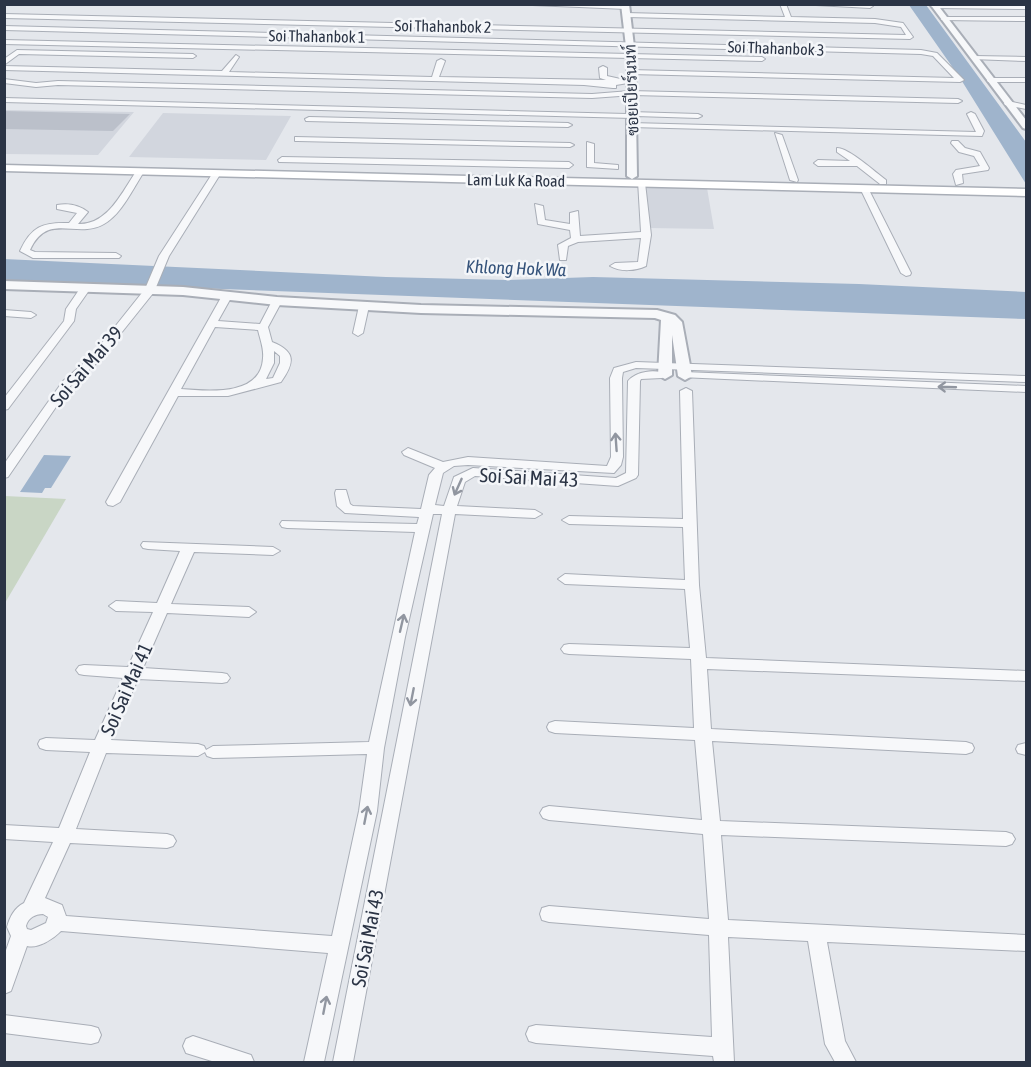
<svg xmlns="http://www.w3.org/2000/svg" width="1031" height="1067" viewBox="0 0 1031 1067" font-family="'Asap Condensed',Sarabun,sans-serif">
<rect width="100%" height="100%" fill="#e4e7ec"/>
<path fill="#d2d6de" d="M5 110 134 112 98 155 5 154Z
M163 113 291 116 266 160 129 157Z
M645 186 707 188 714 229 649 228Z"/>
<path fill="#c9d6c5" d="M5 496 66 499 5 603 4 496Z"/>
<path fill="#9fb4cc" d="M909 5H926L1026 142V184L960 78Z
M4 259 386 277 508 280 593 277 859 284 1026 292V319L5 281Z
M44 455 71 456 51 488H45L42 493 20 492Z"/>
<path fill="#bbc0ca" d="M4 111 130 114 113 131 4 129Z"/>
<g fill="none" stroke-linecap="round" stroke-linejoin="round">
<defs>
<path id="minor" d="M509 4H602L629 7 626 9Z
M780 4H786L791 17 875 19 903 23 913 37 910 39 4 18V14L906 35 901 27 875 23 626 17 623 15 626 13 785 17Z
M798 4H872L873 6 870 8Z
M932 4 1026 5V9L934 8 931 6Z
M943 17H1026V21L941 20Z
M4 26 921 50 937 53 964 80 960 82 630 74 626 72 630 70 954 78 933 56 921 54 4 30Z
M4 40 762 57 765 59 762 61 4 44Z
M17 50 193 54 196 56 193 58 19 54 4 65V59Z
M236 55 239 57 229 72 432 77 437 61 441 59 445 61 439 77 606 80 600 78 599 68 603 66 607 68V76L634 82 616 85V88H613L584 85 4 70V66L222 71Z
M974 56 1026 57V61L972 59Z
M991 78H1026V82H988L987 80Z
M4 79 36 83 58 81 592 94 630 91 958 99 962 101 958 103 633 95 592 98 58 85 36 87 4 83Z
M4 98 627 114 631 112 698 114 702 116 698 118 636 116 632 118 4 102Z
M1008 101 1026 105V109L1005 105 1004 103Z
M971 112 975 114 984 131 982 136 631 127 627 125 631 123 976 132 967 114Z
M309 117 568 123 572 125 568 127 306 121 305 119Z
M775 133 782 135 798 180 797 182 790 180Z
M295 137 570 143 574 145 570 147 298 141H295Z
M952 141H958L965 148 980 152 989 168 988 170 962 174 963 183 956 185 953 174 956 170 980 166 974 156 959 152 951 143Z
M587 142 594 144V163L618 165V169L587 167Z
M837 148C849 148 875 172 886 180V184H880L857 166H818L814 163 818 160 850 161 837 152Z
M282 157 569 162 573 165 569 168 279 162 278 160Z
M137 170 144 172C133 188 122 214 104 224 76 240 48 211 30 250L35 252 116 253 121 256 119 258H33L20 251C31 227 42 222 69 223L77 213 57 209V205C68 203 79 205 88 212L78 224C108 225 122 192 137 170Z
M214 171 221 173 169 256 154 292 98 362 71 385 8 477 4 478V464L63 381 90 358 145 289 159 256Z
M638 181 645 183 651 235 646 266C636 271 620 272 610 266L615 263 638 262 641 238 578 242 568 246 566 260H560L558 245 571 238 570 230 538 224 535 204 543 206 545 220 570 224V213L578 211 580 236 641 232Z
M861 186 868 188 911 273 910 275 906 276 901 273 860 188Z
M85 286 90 289 76 309 74 321 8 409 4 410V398L64 321 66 309 81 287Z
M227 293 232 296 218 321 260 324 273 299H281L282 301 268 327 272 342C297 352 294 363 281 382L228 396H178L120 502 113 506 108 505 106 502 223 294ZM215 327 258 330C260 339 264 348 263 358 261 397 208 391 181 389ZM274 351 280 356V363L273 378 266 379 274 363Z
M364 303 369 306 363 333 358 336 353 333 359 306Z
M4 310 31 312 36 315 31 318 4 316Z
M636 362 1026 376V382L636 368 623 372 622 378 623 457 621 465 614 473 468 465 454 466 443 473 435 505 444 506 454 477 473 468 616 478 626 473 628 381C636 371 657 368 668 375L662 378 641 379 640 381 638 475 636 478 618 486 475 476 465 482 457 506 535 510 542 514 535 518 455 514 353 1062H333L442 514H433L405 637 384 748 377 811 324 1062H304L328 953 61 931C53 939 38 949 27 946L11 991 4 994V956L11 936 7 927C10 917 14 908 24 903L53 842 4 839V825L59 828 90 752 46 750 40 748 38 744 40 740 46 738 95 740 123 678 84 675 79 674 76 670 79 666 84 665 128 667 153 612 116 611 109 606 116 601 157 603 180 551 148 549 143 548 141 545 143 542 273 547 280 551 273 555 194 552 171 604 249 607 256 612 249 617 167 613 143 668 222 673 227 674 230 678 227 682 222 683 138 679 111 740 198 744 204 746 206 750 213 746 369 742 415 532 287 528 282 527 280 524 282 521 417 524 419 517 345 513 337 506 335 493 336 490H346L350 504 353 506 421 509 429 475 435 468 404 455 402 452 408 448 443 462 468 457 607 466 611 457 610 378 614 368ZM205 752 207 756 213 758 367 754 359 811 332 936 66 916 62 905 45 898 70 843 167 848 173 846 176 841 173 836 167 834 76 829 106 753 198 756ZM43 914 48 917 46 923 31 930 27 929 26 926C28 918 35 914 43 914Z
M684 372 1026 386V392L680 377 678 375Z
M686 388 692 391 699 585 706 658 1026 671V681L707 669 711 729 966 742 972 744 974 748 972 752 966 754 712 741 720 821 1006 832 1012 834 1015 839 1012 844 1006 846 721 835 728 920 1026 935V951L827 942 845 1041 856 1062H835L825 1044 808 941 728 937 734 1062H714L713 1056 536 1043 529 1041 526 1034 529 1027 536 1025 712 1037 709 935 549 922 542 920 540 914 542 908 549 906 709 919 703 834 549 820 543 818 540 813 543 808 549 806 702 820 695 740 555 733 549 731 547 727 549 723 555 721 694 728 691 659 569 654 564 653 561 649 564 645 569 644 690 648 685 589 565 584 558 579 565 574 685 580 683 527 569 524 562 520 569 516 683 519 680 391Z
M1026 743V755L1018 753 1016 749 1018 745Z
M4 1015 91 1026 98 1028 101 1035 98 1042 91 1044 4 1033Z
M193 1036 251 1055 254 1062H215L186 1053 183 1046 186 1039Z"/>
<path id="tertiary" d="M621 4H629L635 55 637 176 632 179 627 176V55Z
M930 4H937L1026 120V129L1023 128Z
M4 281 183 287 277 297 421 305 657 310 675 315 682 322 692 376 685 380 678 376 672 335V375L665 379 658 375 661 320 655 318 421 313 277 305 183 295 4 289Z"/>
<path id="secondary" d="M4 165 1026 189V196L4 171Z"/>
</defs>
<use href="#minor" stroke="#a9aeb7" stroke-width="2"/>
<use href="#tertiary" stroke="#a9aeb7" stroke-width="4"/>
<use href="#secondary" stroke="#a9aeb7" stroke-width="3"/>
<use href="#minor" fill="#f7f8fa" fill-rule="evenodd"/>
<use href="#tertiary" fill="#f7f8fa" fill-rule="evenodd"/>
<use href="#secondary" fill="#fff" fill-rule="evenodd"/>
</g>
<defs><path id="oneway-shaft" d="M-6 0H5M1.5-3L5.5 0L1.5 3" fill="none" stroke-width="1.6" stroke-linecap="round" stroke-linejoin="round" transform="scale(1.5)"/></defs>
<g stroke="#9196a0">
<use href="#oneway-shaft" transform="translate(947 387) rotate(-178)"/>
<use href="#oneway-shaft" transform="translate(616 442) rotate(-94)"/>
<use href="#oneway-shaft" transform="translate(458 487) rotate(114)"/>
<use href="#oneway-shaft" transform="translate(402 623) rotate(-77)"/>
<use href="#oneway-shaft" transform="translate(412 697) rotate(101)"/>
<use href="#oneway-shaft" transform="translate(366 815) rotate(-79)"/>
<use href="#oneway-shaft" transform="translate(325 1005) rotate(-79)"/>
</g>
<g text-anchor="middle" dominant-baseline="central" stroke-width="5" stroke-linejoin="round" paint-order="stroke">
<g font-size="16" fill="#2b3445" stroke="#f4f6f9">
<text transform="translate(443 26) rotate(1)">Soi Thahanbok 2</text>
<text transform="translate(317 36) rotate(1)">Soi Thahanbok 1</text>
<text transform="translate(776 48) rotate(2)">Soi Thahanbok 3</text>
<text transform="translate(631 90) rotate(-92)">ซอยเปียร์นนท์</text>
<text transform="translate(516 180) rotate(1)">Lam Luk Ka Road</text>
</g>
<g font-size="18" font-style="italic" fill="#34527a" stroke="#f4f6f9">
<text transform="translate(516 268) rotate(2)">Khlong Hok Wa</text>
</g>
<g font-size="20" fill="#2b3445" stroke="#f4f6f9">
<text transform="translate(86 366) rotate(-49)">Soi Sai Mai 39</text>
<text transform="translate(529 477) rotate(3)">Soi Sai Mai 43</text>
<text transform="translate(126 689) rotate(-66)">Soi Sai Mai 41</text>
<text transform="translate(367 938) rotate(-79)">Soi Sai Mai 43</text>
</g>
</g>
<rect width="1031" height="1067" fill="none" stroke="#2b3445" stroke-width="12"/>
</svg>
